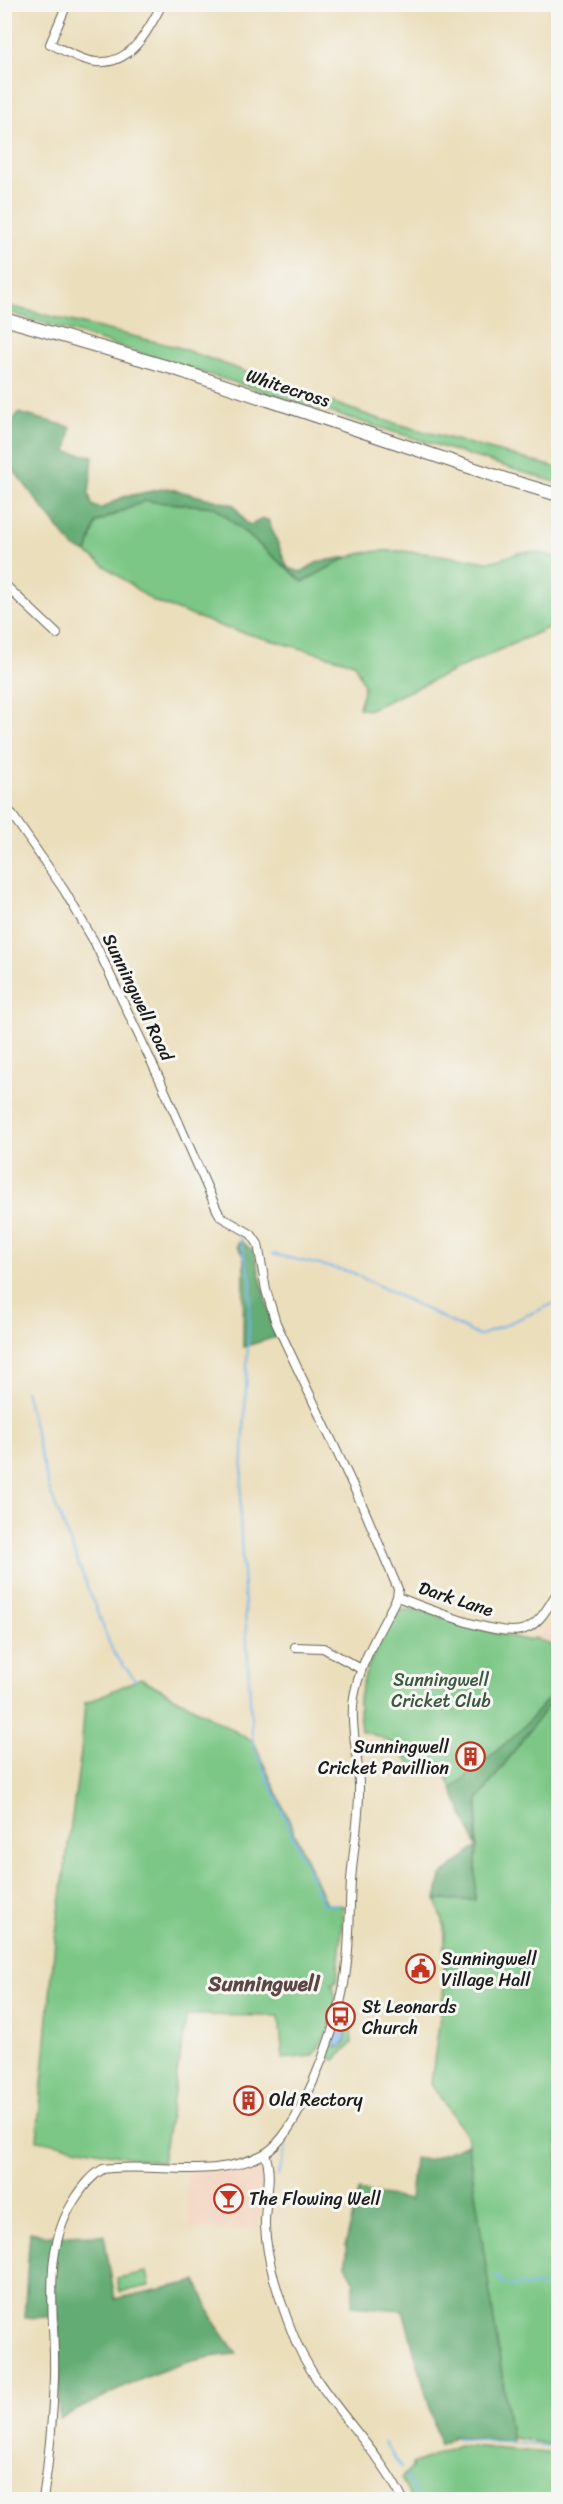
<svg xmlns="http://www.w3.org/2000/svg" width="563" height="2504" viewBox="0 0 563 2504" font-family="Sriracha,sans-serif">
<rect width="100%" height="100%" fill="#f6f6f2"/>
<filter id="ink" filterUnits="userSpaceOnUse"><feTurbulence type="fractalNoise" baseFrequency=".0167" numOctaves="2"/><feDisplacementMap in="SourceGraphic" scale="12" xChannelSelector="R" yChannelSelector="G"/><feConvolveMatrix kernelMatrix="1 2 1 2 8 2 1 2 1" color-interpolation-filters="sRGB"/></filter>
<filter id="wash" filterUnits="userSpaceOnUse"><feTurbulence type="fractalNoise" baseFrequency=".008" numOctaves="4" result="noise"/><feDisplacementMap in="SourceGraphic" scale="24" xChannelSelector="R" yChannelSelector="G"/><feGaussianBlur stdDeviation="1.35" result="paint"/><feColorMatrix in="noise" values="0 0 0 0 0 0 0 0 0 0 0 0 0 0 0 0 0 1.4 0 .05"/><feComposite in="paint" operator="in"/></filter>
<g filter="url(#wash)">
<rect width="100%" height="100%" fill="#ebdebb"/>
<path fill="#f3d4bf" d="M558 1614V1648L535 1638Z
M253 2167 263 2175 258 2229 189 2230 186 2174Z"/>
<path fill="#7bc786" stroke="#4c7251" stroke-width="1.5" d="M5 305 177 347 376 418 558 468V483L5 311Z
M145 501 215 507 303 582C317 574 332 564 347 558 383 542 445 557 483 561 496 562 506 557 518 553 533 550 545 554 558 558V620L552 626 368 710 359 708 364 685 354 663 226 628 153 601 87 553 96 523Z
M416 1609 498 1634 527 1640 535 1638 558 1648V1687L521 1730 452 1789 440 1763 417 1773C399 1748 392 1738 361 1731 360 1719 357 1705 360 1693 367 1664 382 1631 403 1610Z
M141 1678 254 1742 326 1904 344 1906 337 1981 332 1984C342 2007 326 2039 312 2056L283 2059 279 2016 187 2015 162 2163 37 2140 55 1940 81 1752 85 1703Z
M548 1704 558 1708V2446L509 2437 467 2136 431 2084 444 1986 445 1927 436 1900H475L478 1800Z
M341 2018 351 2028 352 2043 335 2060 326 2056Z
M147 2272 150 2286 120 2292 117 2278Z
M459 2445 558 2454V2499H411L401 2478 412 2467V2464Z"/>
<path fill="#64ac73" stroke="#406448" stroke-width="1.5" d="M18 413 71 427 67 452 93 456 89 494 92 505 100 509 123 497 167 488 234 505 246 523 251 525 263 519 268 520 288 568 301 572 318 562 348 557 303 582 215 507 145 501 96 522 87 553 73 547 5 459V432Z
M240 1240 254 1252 276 1337 243 1347 244 1255 237 1246Z
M558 1687V1708L548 1705 478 1800 475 1900H436L441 1876 477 1847 452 1789 521 1730Z
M468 2144 512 2442 455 2436 440 2445 403 2310 352 2306 354 2281 346 2264V2242L359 2191 410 2200 414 2158 427 2160Z
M30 2232 48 2236 104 2235 115 2299 197 2281 215 2323 237 2354C174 2357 114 2392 59 2419L58 2313 48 2317 24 2318Z"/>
<path fill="#76b5ea" stroke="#496883" stroke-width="1.5" d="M340 2021H344C346 2029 348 2037 344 2045L337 2048 334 2043Z"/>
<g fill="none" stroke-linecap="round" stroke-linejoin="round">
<path stroke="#76b5ea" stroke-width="2" d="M239 1236 251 1280 240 1518 252 1734 253 1744 323 1904 339 1905
M272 1254 351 1272 479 1336 555 1303
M25 1390 49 1489 113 1652 136 1681
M278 2175 286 2147
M495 2275 505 2285 558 2287
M456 2438 558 2447
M384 2442 401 2468
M406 2476 419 2500"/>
</g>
</g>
<g filter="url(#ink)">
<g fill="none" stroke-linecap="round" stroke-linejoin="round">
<defs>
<path id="minor" d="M67 4 50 44C66 51 86 64 104 62 134 60 150 27 162 4
M4 584 57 634
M4 803 64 890 95 943 161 1082 217 1210 221 1217 251 1234 258 1244 266 1290 276 1323 364 1509 398 1589 397 1597C382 1627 362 1658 355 1692 348 1721 360 1761 359 1791 359 1821 353 1851 351 1881 349 1918 350 1958 342 1994 334 2033 299 2135 264 2154 213 2181 157 2162 103 2169 91 2176 83 2187 75 2199 40 2252 56 2316 54 2377 53 2418 49 2459 43 2500
M397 1597C425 1607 499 1639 525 1629 540 1624 550 1604 558 1591
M295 1647 323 1648 361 1669
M265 2154C274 2177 264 2202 265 2226 267 2263 279 2298 292 2332 316 2396 373 2440 403 2500"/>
<path id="secondary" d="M4 319 175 369 505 479 558 495"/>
</defs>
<use href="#minor" stroke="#646054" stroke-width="10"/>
<use href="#secondary" stroke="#646054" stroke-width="14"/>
<use href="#minor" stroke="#fff" stroke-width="8"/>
<use href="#secondary" stroke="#fff" stroke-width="12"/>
</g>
</g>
<defs>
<symbol id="building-ring" viewBox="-11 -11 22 22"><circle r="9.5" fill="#f6f6f2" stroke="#c8321e" stroke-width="1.5"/><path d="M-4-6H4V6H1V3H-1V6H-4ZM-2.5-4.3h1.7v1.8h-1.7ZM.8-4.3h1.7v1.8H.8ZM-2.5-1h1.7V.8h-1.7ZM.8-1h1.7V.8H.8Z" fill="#c8321e"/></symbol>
<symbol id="civic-ring" viewBox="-11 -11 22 22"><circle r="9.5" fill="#f6f6f2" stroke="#c8321e" stroke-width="1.5"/><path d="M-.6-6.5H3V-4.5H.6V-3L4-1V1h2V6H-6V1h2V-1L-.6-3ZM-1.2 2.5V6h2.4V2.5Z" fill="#c8321e"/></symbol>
<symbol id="bus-ring" viewBox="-11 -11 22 22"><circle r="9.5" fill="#f6f6f2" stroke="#c8321e" stroke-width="1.5"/><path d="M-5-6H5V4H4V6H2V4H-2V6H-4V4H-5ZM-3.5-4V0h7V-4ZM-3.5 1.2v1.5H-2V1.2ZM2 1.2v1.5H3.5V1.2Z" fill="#c8321e"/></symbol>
<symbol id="bar-ring" viewBox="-11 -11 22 22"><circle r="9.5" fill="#f6f6f2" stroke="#c8321e" stroke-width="1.5"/><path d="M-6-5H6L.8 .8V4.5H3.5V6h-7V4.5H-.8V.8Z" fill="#c8321e"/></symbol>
</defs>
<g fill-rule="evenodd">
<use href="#building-ring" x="454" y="1740" width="33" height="33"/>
<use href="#civic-ring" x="404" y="1952" width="33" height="33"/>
<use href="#bus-ring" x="324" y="2000" width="33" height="33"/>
<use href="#building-ring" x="232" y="2084" width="33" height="33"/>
<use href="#bar-ring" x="212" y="2182" width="33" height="33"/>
</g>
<g text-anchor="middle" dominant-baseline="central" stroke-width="6" stroke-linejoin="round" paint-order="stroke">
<g font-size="18" fill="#1c1c1c" stroke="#f6f6f2">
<text transform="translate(288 388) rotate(18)">Whitecross</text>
<text transform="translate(138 997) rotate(64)">Sunningwell Road</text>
<text transform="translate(456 1599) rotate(18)">Dark Lane</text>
</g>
<g font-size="18" fill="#3d5841" stroke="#f6f6f2">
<text x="441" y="1680">Sunningwell<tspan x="441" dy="21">Cricket Club</tspan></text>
</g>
<g font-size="18" fill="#1c1c1c" stroke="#f6f6f2" text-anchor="start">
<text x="449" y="1747" text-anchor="end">Sunningwell<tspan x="449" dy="21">Cricket Pavillion</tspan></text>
<text x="441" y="1959">Sunningwell<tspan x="441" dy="21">Village Hall</tspan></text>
<text x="362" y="2007">St Leonards<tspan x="362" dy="21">Church</tspan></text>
<text x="269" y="2100">Old Rectory</text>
<text x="249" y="2199">The Flowing Well</text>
</g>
<g font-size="21" font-weight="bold" fill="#5d4645" stroke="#f6f6f2">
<text x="264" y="1984">Sunningwell</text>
</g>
</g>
<rect width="563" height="2504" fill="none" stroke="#f6f6f2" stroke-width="24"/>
</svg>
